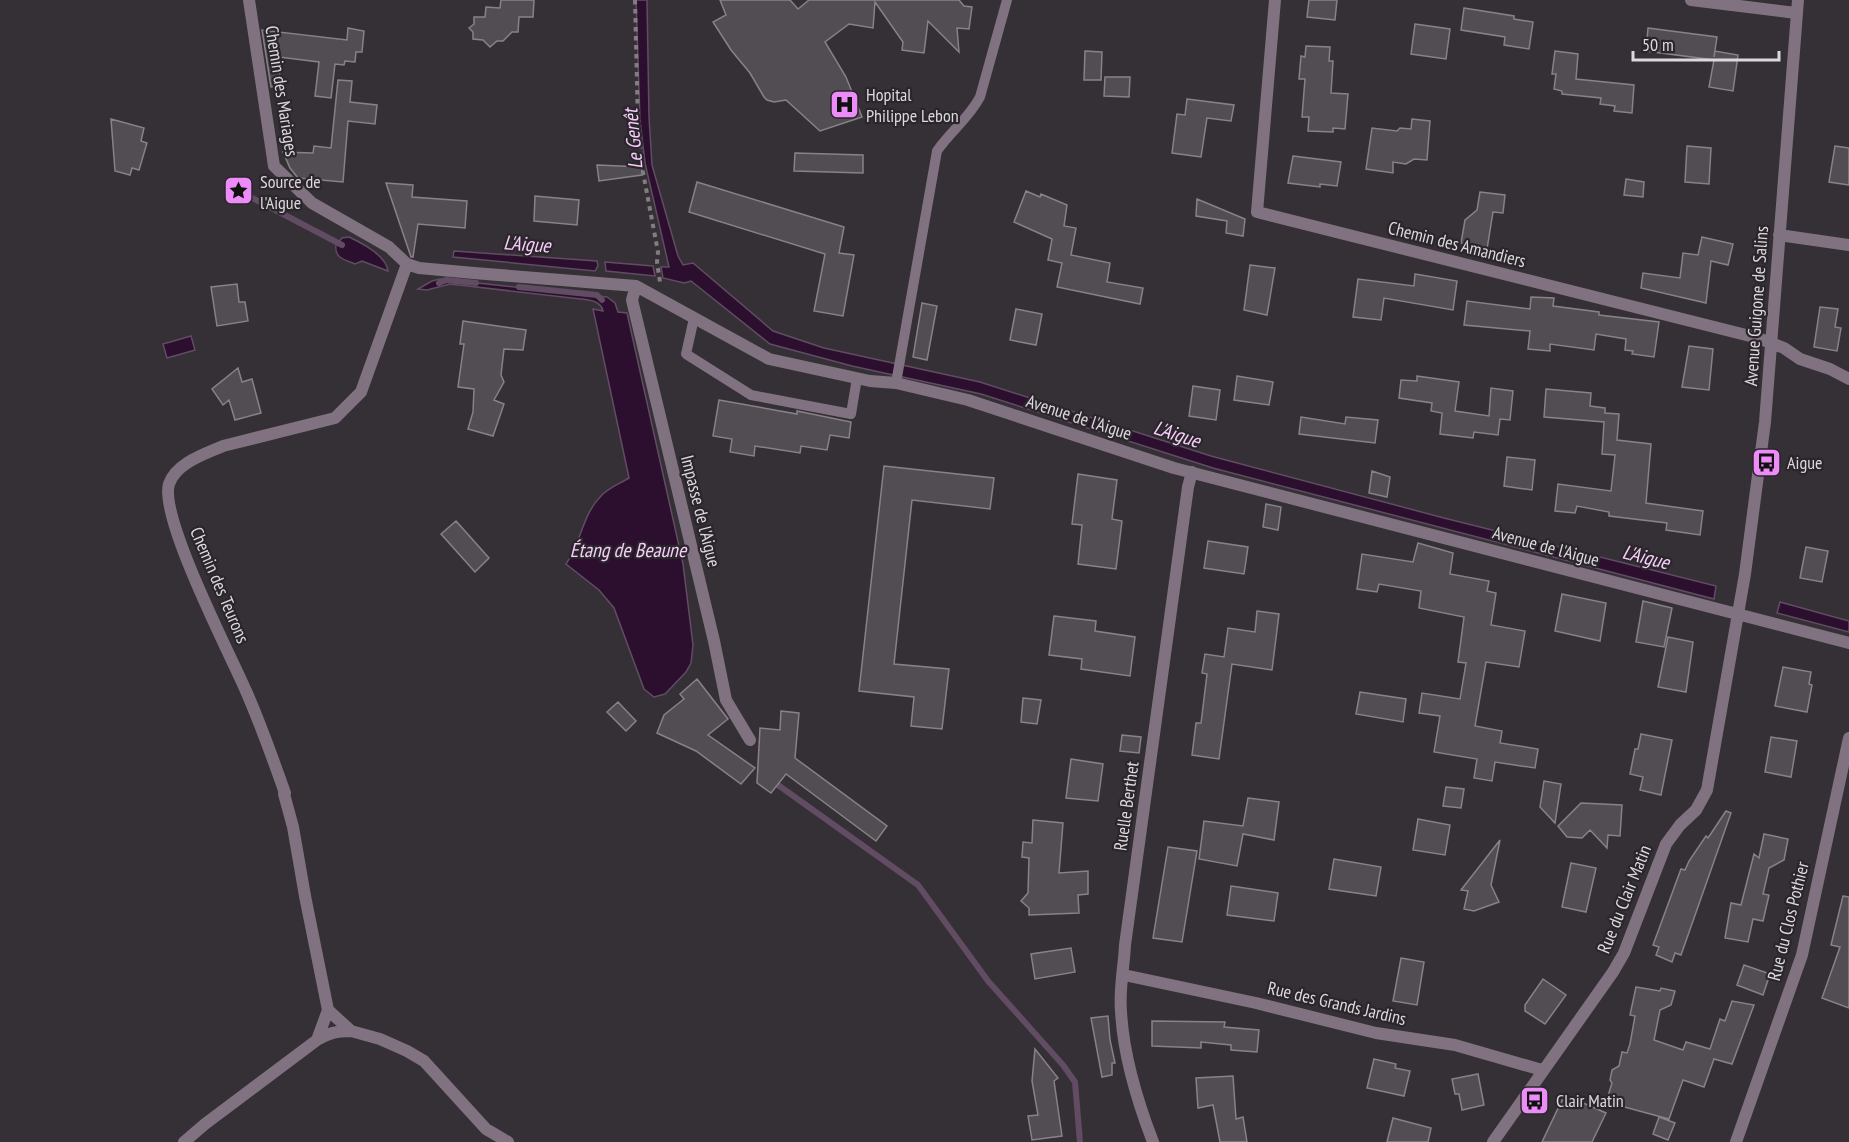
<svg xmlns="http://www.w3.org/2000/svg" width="1849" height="1142" viewBox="0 0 1849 1142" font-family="'PT Sans Narrow',sans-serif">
<rect width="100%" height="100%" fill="#353035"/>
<path fill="#2c0f2f" stroke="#614c63" stroke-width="1.5" d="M636 0H647L649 117 652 165 678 256 683 265 693 263 773 331 824 348 980 382 1211 456 1444 518 1716 586 1714 599 1213 468 981 394 852 366 770 344 691 281 684 283 663 278 661 267H669L645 163 640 120Z
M349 237C362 243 386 255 388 271L362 261 355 264C345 260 334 258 336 245L342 238Z
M454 251 597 261 598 266 595 271 453 257Z
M605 262 653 266 655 276 606 271Z
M440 279 607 297 615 303 618 312 627 313 683 564 693 645 691 663 686 672 665 694 654 697 644 689 614 608 599 590 566 564C581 543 582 515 601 496 608 488 619 484 629 478L593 309 603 311C601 301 590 300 581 299L450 284 427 290 418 289 432 281Z
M191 336 195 350 167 358 163 344Z
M1780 602 1849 621V632L1777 613Z"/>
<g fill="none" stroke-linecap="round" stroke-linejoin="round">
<path stroke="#614c63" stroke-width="6" d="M239 191 342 245
M439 283 446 280 476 283
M519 287 597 295 602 300
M778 785 918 885 988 981 1063 1065 1075 1082 1080 1142"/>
</g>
<path fill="#524d53" stroke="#888288" stroke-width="1.5" d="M501 0H534L533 17H519L518 32H512L503 41H497L490 47 483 40 473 39V32L469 28 474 24V17H485L486 7 500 8Z
M720 0H790L798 9 809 0H959L964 6 972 7 969 29 957 28 959 52 928 21 924 53 902 50 903 42 875 2 873 28 849 24 825 42 846 77 862 117 820 131 786 100 774 102 767 100 764 97 750 73 731 50 713 22 726 15Z
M1309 0H1337L1335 20 1307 17Z
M1464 8 1514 16V19L1533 22 1529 49 1504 45 1505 37 1461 30Z
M1415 24 1450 29 1446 59 1411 54Z
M348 28 364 31 362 52H356L355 62 345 61 344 65 335 64 331 98 315 96 319 62 279 57 280 86 271 87 262 30 347 40Z
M1648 28 1717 37 1714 57 1715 51 1738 55 1733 91 1709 87 1714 60 1646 51Z
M1306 46 1330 47 1329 61H1333L1331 93 1348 94 1345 129 1333 128V132L1308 131 1309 117H1302L1305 79H1299L1301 56 1305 57Z
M1085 51 1102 52 1101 80H1084Z
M1555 51 1578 54 1576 79 1634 85 1632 113 1614 111 1615 106 1600 104 1601 98 1562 94V91L1554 89 1556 74H1552Z
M1105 77H1130L1129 97 1104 96Z
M338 80 352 81 350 102 377 105 375 124 348 121 343 182 298 178 290 168 283 152 313 153 314 146 331 148Z
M1187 99 1234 105 1231 121 1207 118 1201 157 1172 153 1177 114 1185 115Z
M111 119 144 128 141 141 147 143 139 170 132 168 130 175 115 171Z
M1412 119 1430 121 1427 160 1414 159 1406 164 1393 162V173L1366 169 1372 128 1397 131 1400 128 1411 129Z
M1687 146 1711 148 1709 184 1685 182Z
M1835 146 1849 148V185L1829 182Z
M795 153 863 155V173L794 171Z
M1293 156 1341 162 1337 186 1320 184V187L1288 183Z
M597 165 642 167V175L599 181Z
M1626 179 1644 182 1643 197 1624 195Z
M697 182 844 227 839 253 854 255 843 316 814 311 825 254 689 212Z
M386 183 413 185 412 197 467 201 465 228 418 224 413 257H411Z
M1026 191 1040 197 1041 194 1067 205 1064 226 1076 228 1071 255 1110 263 1107 282 1143 288 1140 304 1057 287 1062 263 1048 260 1052 239 1014 222Z
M1480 192 1505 195 1503 213 1493 212 1487 249 1461 243 1465 220 1477 210Z
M535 196 579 200 577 225 534 221Z
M1197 199 1245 219 1243 236 1226 233 1227 221 1196 216Z
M1702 237 1733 244 1728 265 1711 261 1706 303 1641 288 1643 273 1680 278 1683 253 1698 255Z
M1250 265 1275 268 1267 315 1244 310Z
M1415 274 1457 281 1453 310 1384 298 1381 320 1353 317 1358 279 1414 286Z
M237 284 239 302H245L248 321 217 326 211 287Z
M1531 297 1554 298 1553 306 1599 312V315L1659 322 1654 357 1632 354 1633 351 1625 350 1626 339 1596 334 1594 350 1550 344V351L1528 349 1530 331 1464 325 1467 301 1530 309Z
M922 303 937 306 927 360 913 357Z
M1820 307 1838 309 1835 327 1841 328 1837 351 1814 347Z
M1016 309 1042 314 1036 345 1010 340Z
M463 321 526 330 523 350 504 349 501 375 504 382 494 400 504 404 493 436 468 429 473 412 474 389 458 387 464 344H460Z
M1689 346 1713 349 1709 390 1682 387Z
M238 368 242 382 252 379 261 413 235 420 229 400 223 405 212 389Z
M1237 376 1273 382 1269 405 1234 400Z
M1417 376 1459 382 1455 411 1489 416 1491 388 1513 391 1510 420 1500 419 1498 435 1474 432 1473 438 1440 434 1442 413 1431 411 1432 403 1399 398 1401 380 1417 381Z
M1193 386 1220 390 1216 420 1189 416Z
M1546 389 1591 393 1590 406 1605 408V413L1619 414 1617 440 1651 444 1646 503 1703 511 1700 535 1666 530 1667 523 1609 516V512L1577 506 1575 513 1555 511 1558 484 1611 491 1615 455 1602 454 1604 422 1544 417Z
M719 400 797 414V411L851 422 849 438 830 435 827 450 801 446 800 453 755 446 754 456 730 452 732 439 713 436Z
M1301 417 1345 424 1346 417 1378 420 1375 443 1299 434Z
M1507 457 1535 460 1532 490 1504 486Z
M884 466 994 478 990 509 912 500 894 664 949 669 942 729 911 726 914 697 859 691Z
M1372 471 1390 477 1387 497 1369 493Z
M1078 474 1117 480 1112 519 1122 521 1116 569 1078 564 1082 525 1072 524Z
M1266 504 1281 507 1278 530 1263 527Z
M456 521 489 558 475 572 441 534Z
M1208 541 1248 547 1244 574 1204 568Z
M1418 543 1453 553 1450 574 1489 581 1487 591 1496 593 1491 625 1525 631 1519 667 1486 662 1475 726 1502 731 1500 743 1538 749 1535 768 1495 762 1492 781 1474 778 1477 759 1434 752 1440 716 1419 713 1422 693 1460 699 1466 663 1458 662 1464 617 1419 608 1421 591 1379 584 1377 592 1357 589 1362 554 1413 562Z
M1806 547 1828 551 1822 582 1800 578Z
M1562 594 1606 603 1600 641 1555 631Z
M1643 601 1672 608 1664 647 1636 642Z
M1257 611 1279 614 1272 670 1232 664 1219 759 1192 755 1196 723H1201L1207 674 1202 673 1205 654 1224 657 1228 628 1255 632Z
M1054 616 1096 621 1095 631 1135 637 1130 676 1081 669 1082 659 1049 655Z
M1668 637 1693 642 1686 692 1658 687Z
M1783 667 1811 672 1809 684 1812 685 1807 712 1775 706Z
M697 679 728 719 708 735 755 768 741 784 696 751 657 733 664 715 684 699 680 694Z
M1360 692 1406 699 1403 722 1356 714Z
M1023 698 1041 700 1037 724 1021 722Z
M618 702 636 721 626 731 607 712Z
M781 711 799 713 795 758 887 826 876 841 786 774 771 793 757 783 760 728 780 730Z
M1641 734 1672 740 1661 795 1640 790 1643 777 1630 774 1635 749H1638Z
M1122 735 1141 737 1139 753 1120 751Z
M1771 737 1797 741 1791 777 1765 772Z
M1071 759 1103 764 1098 801 1066 798Z
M1544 781 1561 784 1555 823 1540 807Z
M1446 787 1464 789 1461 808 1443 806Z
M1248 798 1279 802 1274 840 1243 834 1237 866 1199 859 1204 821 1243 826Z
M1581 803 1622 805 1620 836 1608 835 1607 848 1590 830 1582 838 1567 837 1558 826Z
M1726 811 1731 813 1681 955 1675 953 1672 962 1656 955 1659 947 1653 945 1681 869 1685 870 1689 861 1706 836 1708 838Z
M1418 819 1450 825 1445 855 1413 850Z
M1033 820 1063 823 1059 873 1088 871V894L1078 895 1079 913 1029 915V908L1021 901 1028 893 1029 858 1022 857 1023 842 1032 843Z
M1764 834 1788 839 1784 860 1769 868 1763 894 1769 895 1763 921 1753 919 1748 942 1725 938 1731 903 1741 905 1754 854 1759 858Z
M1500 840 1491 885 1499 902 1474 911 1464 909 1468 891 1461 890Z
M1168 847 1197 851 1182 942 1153 938Z
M1334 859 1381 867 1376 896 1329 889Z
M1571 863 1596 868 1586 912 1562 907Z
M1231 886 1278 893 1274 921 1227 915Z
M1843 896 1849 897V1008L1822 998 1840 947 1831 945Z
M1071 948 1075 972 1035 979 1031 954Z
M1401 958 1424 962 1417 1005 1393 1001Z
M1744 965 1770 974 1763 995 1737 985Z
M1543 979 1566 995 1545 1024 1525 1011V1005Z
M1636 987 1660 991 1661 988 1675 991 1671 1005 1660 1010 1654 1040 1683 1050 1686 1042 1710 1049 1720 1019 1725 1021 1732 1001 1754 1005 1732 1064 1714 1059 1704 1087 1683 1080 1669 1119 1606 1102 1612 1083 1610 1080 1612 1070 1619 1066 1622 1052 1627 1053 1630 1044 1635 1016 1630 1015Z
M1108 1016 1110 1040 1115 1063H1112V1075L1102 1077 1091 1018Z
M1152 1021 1225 1022 1224 1027 1259 1030 1257 1052 1231 1050V1045L1201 1042V1048L1152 1046Z
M1035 1049 1058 1078 1054 1081 1062 1136 1032 1140 1028 1116 1038 1115 1032 1081Z
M1374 1059 1396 1064 1395 1068 1410 1071 1404 1096 1367 1088Z
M1478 1074 1484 1105 1462 1110 1459 1094H1455L1452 1079Z
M1233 1076 1236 1119 1243 1117 1247 1142H1220L1213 1105 1198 1108 1196 1078Z
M1574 1099 1606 1113 1592 1142H1542L1562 1100 1572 1104Z
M1659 1117 1675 1123 1668 1140 1653 1134Z
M1393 1118 1431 1128 1428 1142H1387Z"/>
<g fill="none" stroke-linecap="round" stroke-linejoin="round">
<path stroke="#817d81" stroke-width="4" stroke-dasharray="4.5 4.5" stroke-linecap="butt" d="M635 0 638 125 642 167 658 252 657 262 660 282"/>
<path stroke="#817282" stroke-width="10" d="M694 318 686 354 751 395 851 414 857 378
M896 383 937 151C950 132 969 118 980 97L1007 0"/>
<path stroke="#817282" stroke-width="12" d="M249 0 274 166 312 203 389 247 407 264 419 268 474 273 636 286 769 359 870 381 896 383 968 400 1174 468 1849 643
M1275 0 1257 212 1758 338 1784 348 1800 359 1830 369 1849 379
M1691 0 1796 13
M1779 235 1849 245
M636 286 632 300 714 641 726 700 750 740
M1124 975 1256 1003 1376 1033 1455 1045 1542 1070
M328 1010 351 1031 380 1039 407 1051 424 1061 486 1129 508 1142
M317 1040 328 1010 305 896 293 827 284 794 285 793C273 759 261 725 246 691 230 654 159 517 169 484 176 463 205 454 223 446L335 418 361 392 407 264
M184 1142 205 1124 317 1040C328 1033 337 1031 351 1031
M1153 1142C1138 1103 1123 1053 1121 1011 1119 989 1124 967 1125 945L1188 487 1192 472
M1493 1142 1613 972 1624 953 1666 844 1680 825 1696 810 1707 790 1745 574 1765 422 1798 0
M1736 1142 1802 955 1849 738"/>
</g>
<defs>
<symbol id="hospital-square" viewBox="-11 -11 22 22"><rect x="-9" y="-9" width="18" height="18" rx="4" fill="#ed8cf9" stroke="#2b262b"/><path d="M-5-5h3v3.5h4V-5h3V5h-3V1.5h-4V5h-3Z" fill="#111"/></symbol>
<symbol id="sight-square" viewBox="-11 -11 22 22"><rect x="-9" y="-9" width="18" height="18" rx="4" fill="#ed8cf9" stroke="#2b262b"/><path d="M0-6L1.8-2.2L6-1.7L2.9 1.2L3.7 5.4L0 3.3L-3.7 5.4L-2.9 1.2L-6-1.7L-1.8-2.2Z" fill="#111"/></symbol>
<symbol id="bus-square" viewBox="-11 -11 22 22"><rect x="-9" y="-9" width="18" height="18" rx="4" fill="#ed8cf9" stroke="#2b262b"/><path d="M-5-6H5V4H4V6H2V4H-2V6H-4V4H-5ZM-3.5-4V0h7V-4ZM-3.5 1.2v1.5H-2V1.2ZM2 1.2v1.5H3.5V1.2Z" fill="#111"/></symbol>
</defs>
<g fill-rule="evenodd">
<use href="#hospital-square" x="828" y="88" width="33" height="33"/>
<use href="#sight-square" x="222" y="174" width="33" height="33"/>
<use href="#bus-square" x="1750" y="446" width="33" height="33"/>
<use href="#bus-square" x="1518" y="1084" width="33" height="33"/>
</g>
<g text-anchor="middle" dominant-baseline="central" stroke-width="4.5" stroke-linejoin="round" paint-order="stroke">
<g font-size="18" fill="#dcd9dd" stroke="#2b262b">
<text transform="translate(282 91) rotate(81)">Chemin des Mariages</text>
<text transform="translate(1457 244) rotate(14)">Chemin des Amandiers</text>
<text transform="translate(1756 306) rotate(-86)">Avenue Guigone de Salins</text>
<text transform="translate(1079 417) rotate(18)">Avenue de l'Aigue</text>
<text transform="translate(701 511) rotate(76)">Impasse de l'Aigue</text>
<text transform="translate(1546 546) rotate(15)">Avenue de l'Aigue</text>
<text transform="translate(220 585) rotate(67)">Chemin des Teurons</text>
<text transform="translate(1126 806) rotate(-82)">Ruelle Berthet</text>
<text transform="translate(1624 899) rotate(-68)">Rue du Clair Matin</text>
<text transform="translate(1788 921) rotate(-76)">Rue du Clos Pothier</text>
<text transform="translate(1337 1003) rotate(13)">Rue des Grands Jardins</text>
</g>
<g font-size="18" fill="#dcd9dd" stroke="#2b262b" text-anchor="start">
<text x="866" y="94">Hopital<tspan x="866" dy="21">Philippe Lebon</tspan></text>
<text x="260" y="181">Source de<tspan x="260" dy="21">l'Aigue</tspan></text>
<text x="1787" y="462">Aigue</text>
<text x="1556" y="1100">Clair Matin</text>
</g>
<g font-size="20" font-style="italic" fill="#f8cdfc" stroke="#2b262b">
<text transform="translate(633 139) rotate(-95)">Le Genêt</text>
<text transform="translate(527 244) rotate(4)">L'Aigue</text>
<text transform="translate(1177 434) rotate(18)">L'Aigue</text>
<text x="628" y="550">Étang de Beaune</text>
<text transform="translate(1646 557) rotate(14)">L'Aigue</text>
</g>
</g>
<path d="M1633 51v9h146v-9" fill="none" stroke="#dcd9dd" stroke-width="3"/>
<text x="1642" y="51" font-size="18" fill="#dcd9dd" stroke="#2b262b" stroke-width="4.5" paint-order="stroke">50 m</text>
</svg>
